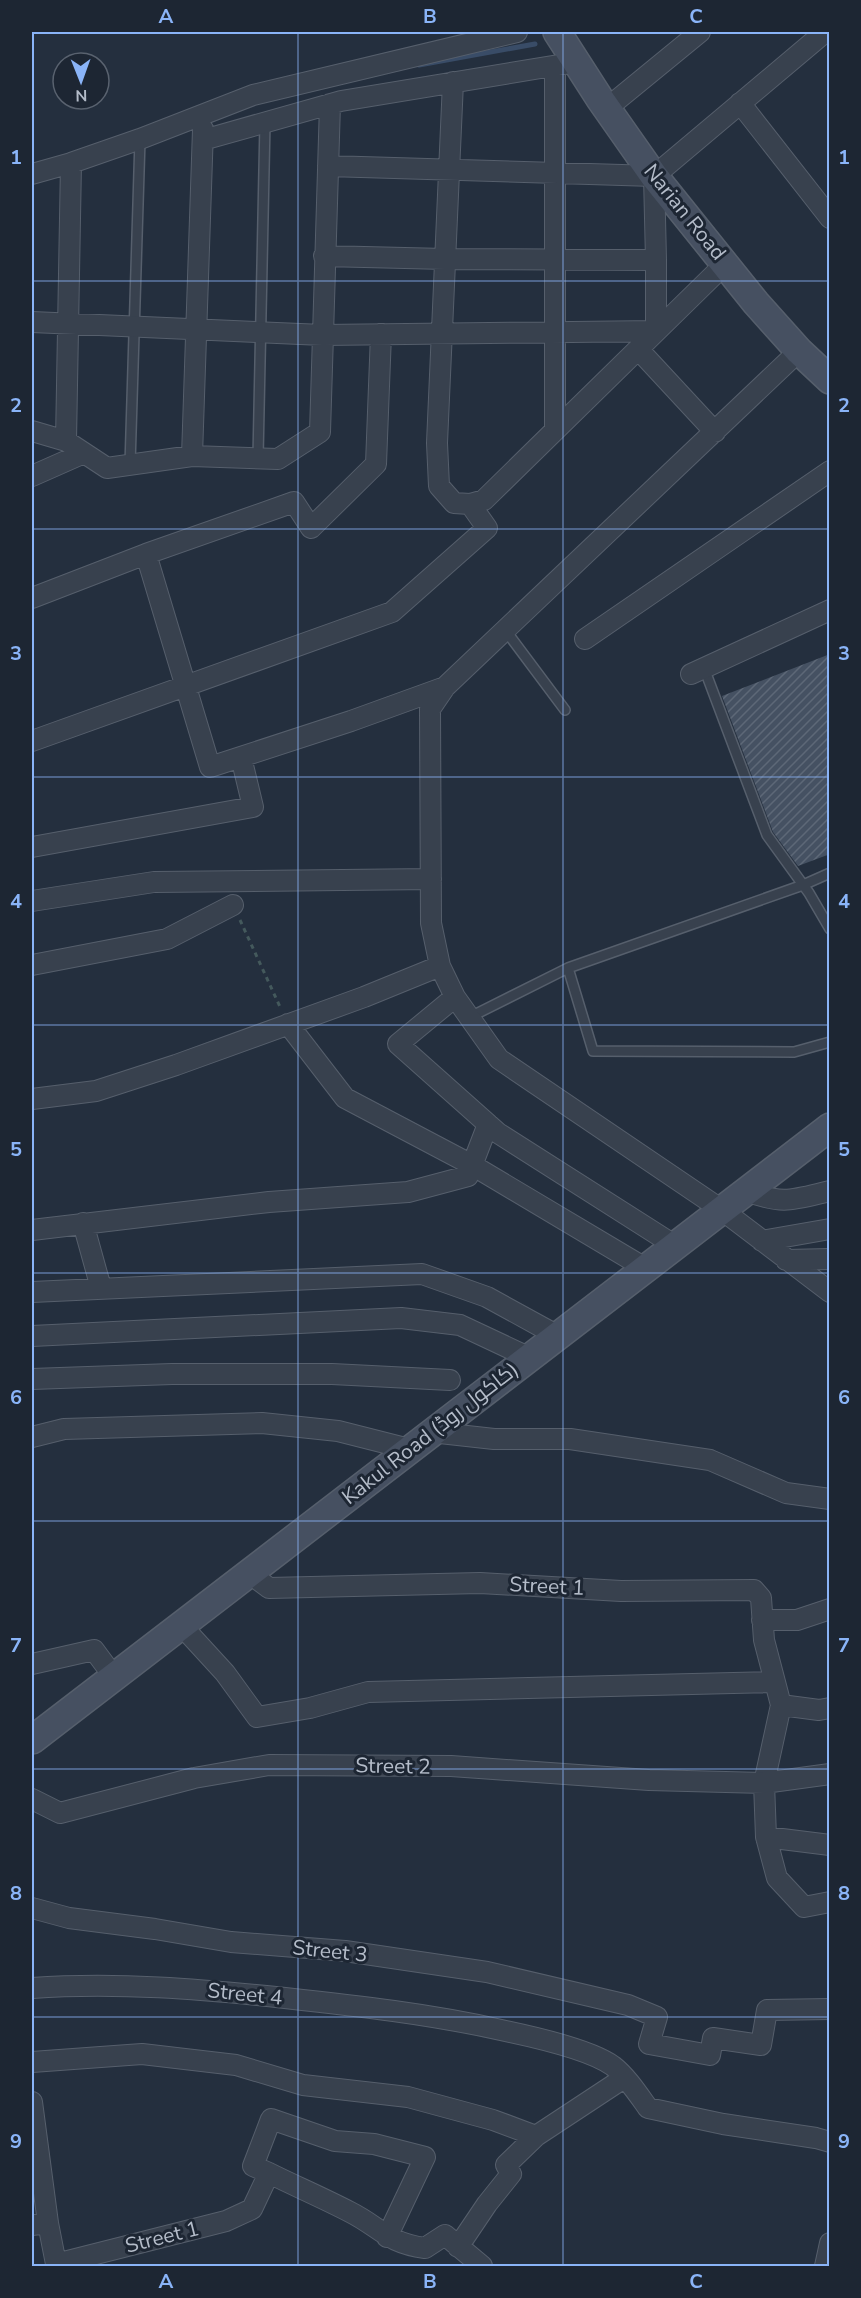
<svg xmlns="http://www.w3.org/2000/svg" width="861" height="2298" viewBox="0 0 861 2298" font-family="'Nunito Sans',Cairo,sans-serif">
<defs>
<pattern id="building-hatch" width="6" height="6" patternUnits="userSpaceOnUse" patternTransform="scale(1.5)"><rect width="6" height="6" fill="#455162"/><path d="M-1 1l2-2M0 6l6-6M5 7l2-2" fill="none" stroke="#5d6877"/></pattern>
</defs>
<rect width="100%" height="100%" fill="#242f3e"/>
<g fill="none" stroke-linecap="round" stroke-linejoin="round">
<path stroke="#394c67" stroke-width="5" d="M419 65 535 44"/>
</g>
<path fill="url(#building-hatch)" d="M830 654V854L798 866 773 832 722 696Z"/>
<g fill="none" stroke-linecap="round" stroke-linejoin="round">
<defs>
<path id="lane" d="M258 458 265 122
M130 465 140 139
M506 631 565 710
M704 668 767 835 809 893 830 929
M568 968 593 1051 794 1052 830 1042
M470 1017 568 968 803 885 830 873"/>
<path id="street" d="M453 82 437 443 439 486 454 503 470 504 484 500 726 263
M740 103 830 218
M606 109 700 32
M203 140 341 101 577 62
M328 166 654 176 825 32
M32 174 71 163 140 139 253 95 517 32
M654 176 656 260
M32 322 323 335 330 104
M638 349 715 432
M799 351 445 687 430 709 431 923 440 966 455 997 499 1059 722 1210 830 1292
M555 430V66
M32 431 66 441 107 468 192 456 278 459 320 432 323 335 656 331V260L445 259 324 256
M66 441 71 163
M192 456 203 129
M32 476 84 453
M146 554 210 767 351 721 445 687
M32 598 146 554 294 502 311 528 376 464 381 334
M585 639 830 471
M691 674 830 610
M32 741 392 612 487 528 470 504
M32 847 253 807 241 757
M32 901 154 882 431 879
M32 965 167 939 233 905
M455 997 398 1044 498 1133 674 1245
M288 1024 345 1098 472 1165 645 1268
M32 1099 96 1091 176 1065 364 997 440 966
M746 1191C784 1205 792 1200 830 1191
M83 1223 101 1288
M32 1230 269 1202 408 1192 468 1176 488 1124
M762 1241 830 1229
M786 1260 830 1259
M32 1292 422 1274 487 1297 558 1336
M32 1336 401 1318 460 1325 528 1357
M32 1379 172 1374H332L450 1380
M431 1432 494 1439H570L710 1460 786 1493 830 1499
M32 1437 64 1429 262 1423 338 1431 409 1449
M249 1573 269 1588 480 1583 621 1591 754 1590 761 1598 764 1640 781 1705 764 1783 766 1837 777 1878 804 1907 830 1902
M762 1620H797L830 1609
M181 1625 225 1673 257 1717 310 1708 368 1692 774 1682
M32 1664 94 1650 114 1677
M781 1705 819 1710 830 1708
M32 1799 60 1813 194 1778 269 1765 451 1766 649 1780 764 1783 830 1774
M766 1837 830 1845
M32 1908 69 1918 155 1929 231 1942 345 1951 487 1972 628 2005 657 2017 649 2044 710 2055 713 2038 761 2045 767 2010 830 2009
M32 1988C117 1982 201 1989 285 1998 358 2006 430 2014 501 2030 530 2036 590 2049 613 2066 627 2077 638 2094 648 2108L723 2124 816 2138 830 2142
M32 2062 142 2054 236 2065 303 2085 408 2097 493 2120 536 2136 506 2165 511 2174 487 2204 458 2247
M32 2102 48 2223
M536 2136 624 2078
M269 2173 253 2166 271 2119 335 2141 374 2144 425 2157 387 2237
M32 2225 48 2223 56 2264 226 2221 252 2209 269 2173C295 2186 323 2198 350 2212 380 2227 387 2243 425 2248L445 2235 482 2266
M825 2266 830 2243"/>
<path id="secondary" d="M557 32 600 99 654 176 756 303 799 351 830 380
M32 1740 830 1127"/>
</defs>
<use href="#lane" stroke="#565f6c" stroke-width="12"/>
<use href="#street" stroke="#565f6c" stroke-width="22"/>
<use href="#secondary" stroke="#565f6c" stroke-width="30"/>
<path stroke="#44595c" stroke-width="3" stroke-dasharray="4.5 4.5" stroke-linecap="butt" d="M240 920 281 1009"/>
<use href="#lane" stroke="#38414e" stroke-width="9"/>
<use href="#street" stroke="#38414e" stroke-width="20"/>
<use href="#secondary" stroke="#465061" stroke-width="27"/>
</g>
<path fill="none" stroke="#8ab4f8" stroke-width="1.5" stroke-opacity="0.55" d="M298 32V2266M563 32V2266M32 281H830M32 529H830M32 777H830M32 1025H830M32 1273H830M32 1521H830M32 1769H830M32 2017H830"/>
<g text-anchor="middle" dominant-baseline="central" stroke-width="6" stroke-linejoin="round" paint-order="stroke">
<g font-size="21" fill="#b4bcc9" stroke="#1d2633">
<text transform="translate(685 212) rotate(51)">Narian Road</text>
<text transform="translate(430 1433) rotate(-38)">Kakul Road (کاکول روڈ)</text>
<text transform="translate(547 1586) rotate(3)">Street 1</text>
<text transform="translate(393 1766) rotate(1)">Street 2</text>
<text transform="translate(330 1951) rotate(6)">Street 3</text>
<text transform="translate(245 1994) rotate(6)">Street 4</text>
<text transform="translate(162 2237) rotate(-14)">Street 1</text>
</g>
</g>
<rect width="861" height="2298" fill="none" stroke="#1d2633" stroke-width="66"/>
<g transform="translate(81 81) rotate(179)"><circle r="28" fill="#1d2633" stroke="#59626f" stroke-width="1.5"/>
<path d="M0-4.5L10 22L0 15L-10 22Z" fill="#8ab4f8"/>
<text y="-9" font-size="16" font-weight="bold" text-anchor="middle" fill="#b4bcc9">N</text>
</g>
<rect x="33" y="33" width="795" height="2232" fill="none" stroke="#8ab4f8" stroke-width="2"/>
<g font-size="20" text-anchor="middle" font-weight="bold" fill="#8ab4f8">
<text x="166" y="23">A</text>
<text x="430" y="23">B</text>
<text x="696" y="23">C</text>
<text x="16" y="164">1</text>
<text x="844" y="164">1</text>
<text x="16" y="412">2</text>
<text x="844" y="412">2</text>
<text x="16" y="660">3</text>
<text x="844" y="660">3</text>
<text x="16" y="908">4</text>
<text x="844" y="908">4</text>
<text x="16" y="1156">5</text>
<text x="844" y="1156">5</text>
<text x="16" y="1404">6</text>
<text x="844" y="1404">6</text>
<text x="16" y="1652">7</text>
<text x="844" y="1652">7</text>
<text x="16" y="1900">8</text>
<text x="844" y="1900">8</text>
<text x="16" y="2148">9</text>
<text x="844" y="2148">9</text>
<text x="166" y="2288">A</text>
<text x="430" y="2288">B</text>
<text x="696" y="2288">C</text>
</g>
</svg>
